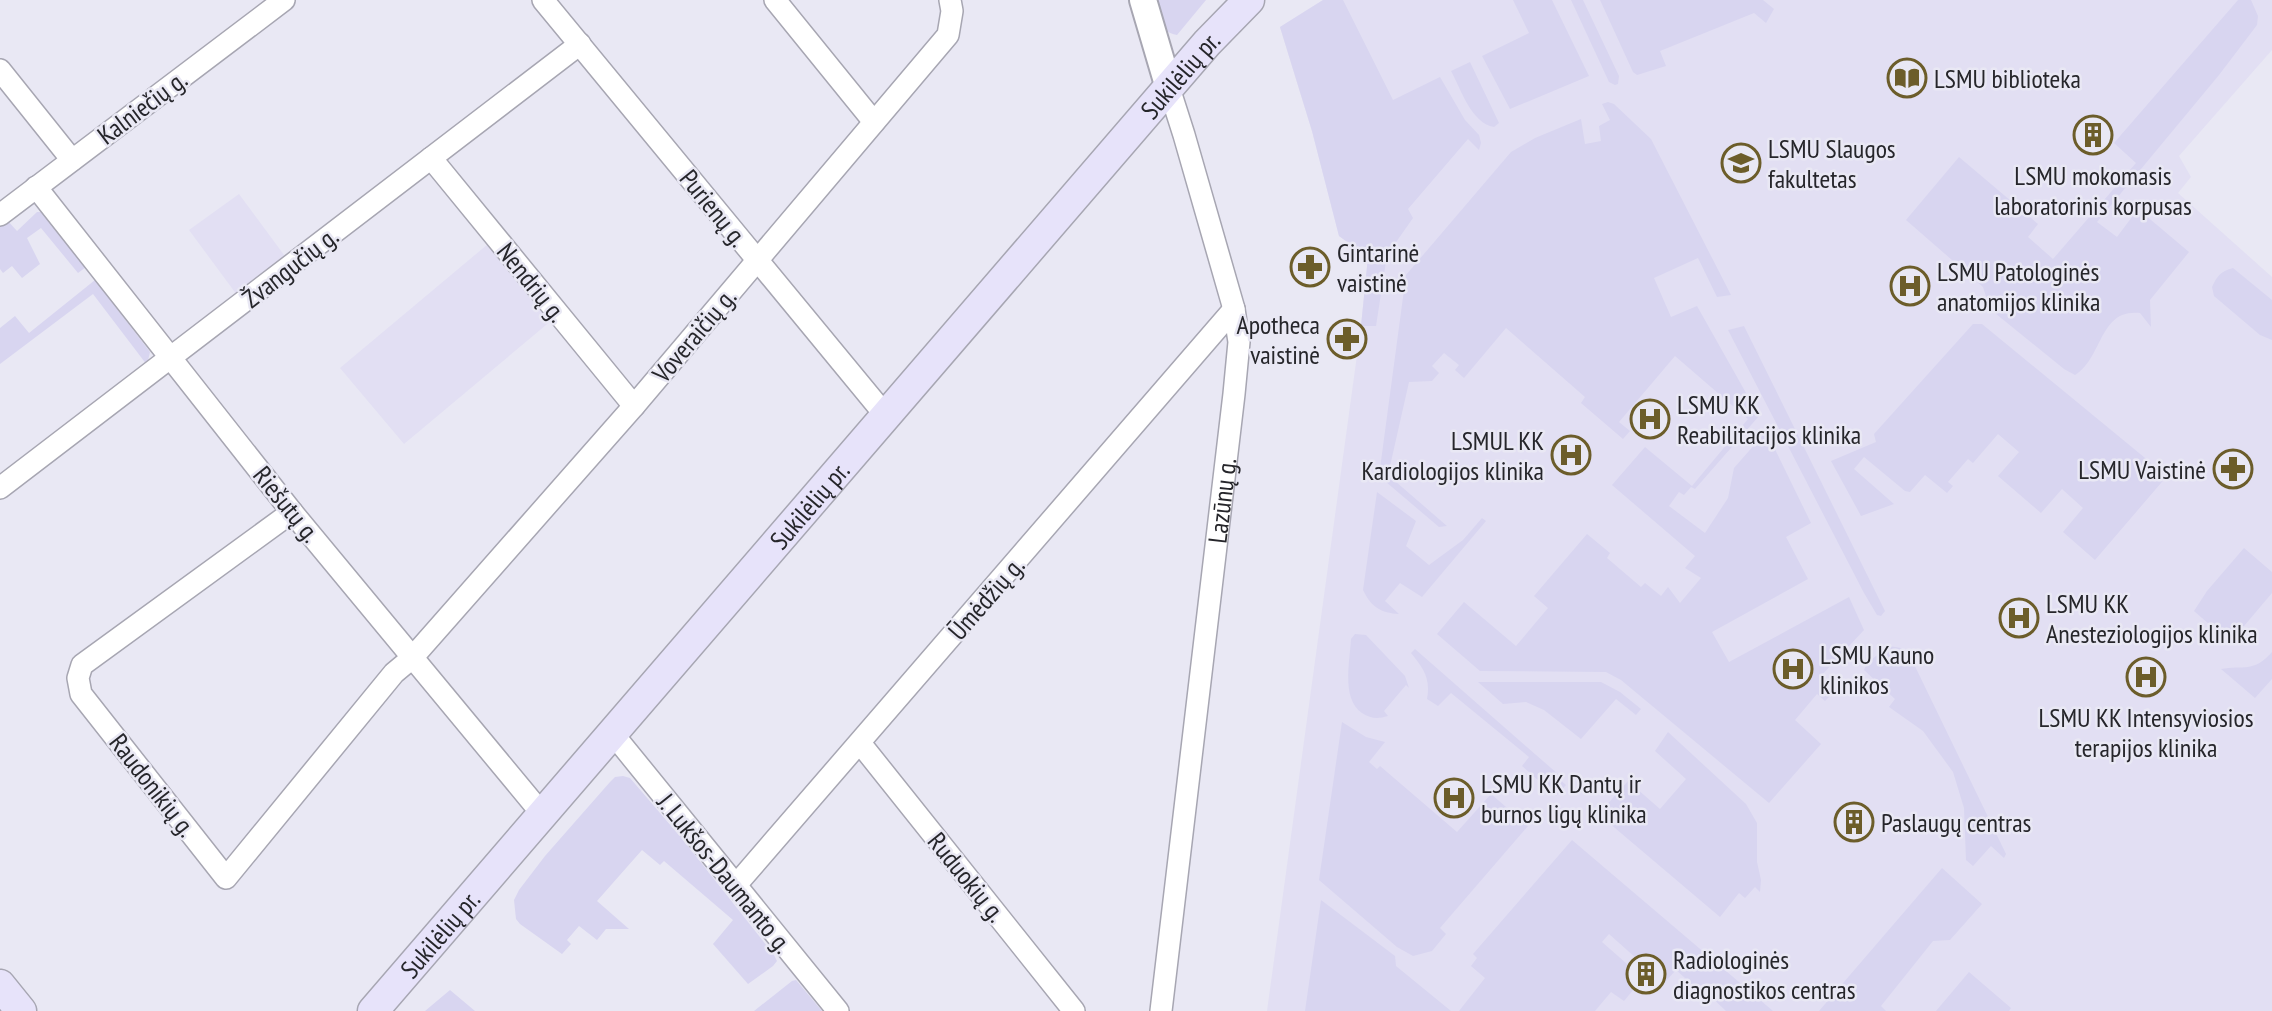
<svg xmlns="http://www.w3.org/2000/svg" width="2272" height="1011" viewBox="0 0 2272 1011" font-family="'PT Sans Narrow',sans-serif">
<rect width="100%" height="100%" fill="#e9e8f4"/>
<path fill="#e2dff3" d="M1323 0H2272V50L2179 156 2191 177 2178 193 2272 277V1011H1267L1361 326 1368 257 1339 236 1312 131 1280 27Z
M239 194 287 259 237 295 189 230Z
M488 244 552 320 404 444 340 368Z"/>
<path fill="#d8d5f0" d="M1153 0H1206L1177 35C1159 32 1158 15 1153 0Z
M1323 0H1343L1393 100 1440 77 1465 120 1479 135 1481 143 1479 150 1468 139 1408 209 1413 218 1387 255 1376 326H1361L1368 257 1339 236 1312 131 1280 27Z
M1513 0H1552L1589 76 1510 109 1482 56 1529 33Z
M1571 0H1583L1619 76 1618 84 1615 85 1609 82Z
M1600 0H1763L1774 9 1766 23 1754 13 1660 51 1666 66 1637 75 1633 72Z
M2238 0H2251L2258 16 2257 25 2219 75 2097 222 2117 237 2138 209 2189 252 2150 300 2151 327 2140 313C2099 308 2103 358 2075 375L2064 369 1990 309 1983 287 1906 220 1959 157 2038 224 2028 237 2053 259 2136 163 2114 143Z
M1470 62 1499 123 1494 127C1471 123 1461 89 1451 71Z
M1608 102 1614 104 1651 139 1731 295 1717 297 1698 258 1654 278 1671 317 1697 306 1759 416 1695 489 1691 487 1684 495 1679 492 1669 506 1705 533 1728 498 1734 468 1763 435 1769 437 1811 523 1786 537 1808 579 1712 632 1729 662 1849 597 1864 630 1820 677 1833 693 1825 701 1817 694 1795 720 1821 744 1769 803 1621 680 1606 672 1480 671 1437 634 1464 602 1516 646 1548 608 1534 596 1587 534 1610 553 1607 558 1641 587 1645 583 1661 596 1668 587 1680 603 1701 578 1685 568 1695 556 1612 485 1645 447 1692 486 1748 419 1675 356 1619 422 1630 431 1623 439 1581 403 1585 397 1506 328 1464 378 1455 370 1459 365 1444 353 1432 366 1439 373 1432 381 1409 382 1388 475 1447 526 1439 527 1379 476 1406 275 1511 152 1535 138 1581 119 1585 144 1601 141 1599 126 1610 120 1602 104Z
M37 212H44L86 267 78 273 41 228 27 238 40 264 22 278 12 266 3 273 0 269V225L7 220 17 231Z
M2233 268 2272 300V340L2260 335 2214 296 2212 287C2217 276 2221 271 2233 268Z
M95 280 150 352 147 365 93 294 0 364V328L15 316 29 333Z
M1973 324H1982L2167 476 2095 560 2063 532 2083 508 2062 489 2041 513 1998 476 2019 452 1998 434 1973 463 1968 459 1948 482 1953 486 1947 493 1925 475 1910 492 1905 491 1864 457 1854 469 1894 504 1861 516 1831 461 1876 442 1874 434Z
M1744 326 1885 611 1881 616 1877 615 1864 593 1728 330Z
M1377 492 1416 521 1406 546 1429 565 1463 540 1482 518 1486 521 1422 597 1400 583 1385 601 1399 614C1381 613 1371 607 1363 590Z
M2244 548 2272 572V593L2244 626 2233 627 2225 638 2194 611 2207 591Z
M1355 634 1366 635 1405 676 1409 688 1406 685 1384 711 1388 716C1378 719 1371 719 1362 713 1341 699 1350 661 1351 639Z
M1889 646 1901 648 1910 656 2006 854 2004 858 1991 846 1973 866 1966 860 1964 808 1953 772 1923 731 1889 707 1895 699 1864 670 1867 663Z
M1415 649 1559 775 1557 777 1566 785 1556 796 1522 766 1529 757 1451 693 1438 706 1427 699C1431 678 1423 668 1411 653Z
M2272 652V679L2255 698 2221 669C2243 665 2254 673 2272 652Z
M1478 682H1601L1620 692 1641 709 1636 715 1616 699 1581 739 1544 710 1526 702 1503 704Z
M1342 722 1366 737 1385 742 1369 762 1377 769 1380 766 1457 832 1491 794 1528 826 1440 928 1446 934 1432 951 1413 956 1397 947 1319 880Z
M1668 732 1746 804 1757 823V862L1761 880 1760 892 1755 887 1745 898 1739 893 1720 917 1602 817 1607 811 1604 808 1628 781 1660 809 1686 779 1655 751Z
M623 776 630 778 684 841 774 955 777 961 773 966 748 984 713 944 733 920 664 861 660 865 642 850 597 901 629 929H606L597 940 579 926 567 940 571 944 562 954 520 924 516 919 514 900 519 890 545 856 610 782 615 777Z
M1572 840 1773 1011H1726L1706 992 1703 994 1676 970 1664 983 1609 934 1602 942 1643 978 1624 1001 1611 992 1595 1011H1459L1485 978 1471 966 1477 958 1473 954Z
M1942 868 1982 904 1950 940 1933 941 1881 1006 1886 1011H1819Z
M1321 900 1395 956 1396 966 1451 1011H1305Z
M1969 972 2011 1008 2009 1011H1936Z
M796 980 822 1011H754L792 981Z
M450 990 475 1011H425Z"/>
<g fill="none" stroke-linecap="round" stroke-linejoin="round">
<defs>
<g id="minor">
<path d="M543 0 886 416"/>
<path d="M775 0 874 122"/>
<path d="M0 70 72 160"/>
<path d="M431 158 634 406"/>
<path d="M36 187 292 512 543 815"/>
<path d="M0 215 284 0"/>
<path d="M0 488 580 44"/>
<path d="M292 512 82 665 78 678 81 694 226 878 394 673 412 658 634 406 948 35 952 11 950 0"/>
<path d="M613 734 838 1011"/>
<path d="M860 743 1074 1011"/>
<path d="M736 885 1234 309"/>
<path id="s1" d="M1161 1011 1234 394 1239 342 1234 309 1184 135 1169 88"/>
</g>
<path id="tertiary" d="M1143 0 1169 88"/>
<g id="secondary">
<path d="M0 985 21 1011"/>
<path id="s2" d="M373 1011 1207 43 1249 0"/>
</g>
</defs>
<use href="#minor" stroke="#a7a6b2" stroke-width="24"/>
<use href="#tertiary" stroke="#a7a6b2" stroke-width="30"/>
<use href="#secondary" stroke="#a7a6b2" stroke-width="33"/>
<use href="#minor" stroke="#fff" stroke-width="21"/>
<use href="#tertiary" stroke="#fff" stroke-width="26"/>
<use href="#secondary" stroke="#e7e3fa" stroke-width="30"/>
</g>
<defs>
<symbol id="library-ring" viewBox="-11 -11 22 22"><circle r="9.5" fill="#e9e8f4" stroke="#6c5d2a" stroke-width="1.5"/><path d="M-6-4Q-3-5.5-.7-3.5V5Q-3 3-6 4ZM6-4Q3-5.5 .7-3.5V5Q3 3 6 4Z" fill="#6c5d2a"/></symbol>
<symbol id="building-ring" viewBox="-11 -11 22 22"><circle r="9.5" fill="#e9e8f4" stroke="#6c5d2a" stroke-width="1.5"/><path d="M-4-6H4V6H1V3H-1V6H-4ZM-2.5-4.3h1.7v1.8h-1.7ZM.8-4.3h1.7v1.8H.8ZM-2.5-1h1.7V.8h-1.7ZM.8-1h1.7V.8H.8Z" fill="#6c5d2a"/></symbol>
<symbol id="university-ring" viewBox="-11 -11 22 22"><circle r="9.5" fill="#e9e8f4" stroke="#6c5d2a" stroke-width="1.5"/><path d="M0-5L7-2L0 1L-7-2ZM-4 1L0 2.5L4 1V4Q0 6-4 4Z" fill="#6c5d2a"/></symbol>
<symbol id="pharmacy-ring" viewBox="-11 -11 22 22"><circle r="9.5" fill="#e9e8f4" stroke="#6c5d2a" stroke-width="1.5"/><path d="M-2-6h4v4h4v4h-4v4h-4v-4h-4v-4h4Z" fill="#6c5d2a"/></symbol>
<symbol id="hospital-ring" viewBox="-11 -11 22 22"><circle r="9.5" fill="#e9e8f4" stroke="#6c5d2a" stroke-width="1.5"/><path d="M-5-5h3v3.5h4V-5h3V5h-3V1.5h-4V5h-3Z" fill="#6c5d2a"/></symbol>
</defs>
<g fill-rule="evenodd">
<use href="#library-ring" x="1885" y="56" width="44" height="44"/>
<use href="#building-ring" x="2071" y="113" width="44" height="44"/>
<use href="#university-ring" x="1719" y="141" width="44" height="44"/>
<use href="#pharmacy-ring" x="1288" y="245" width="44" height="44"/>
<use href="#hospital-ring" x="1888" y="264" width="44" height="44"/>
<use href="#pharmacy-ring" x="1325" y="317" width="44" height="44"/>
<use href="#hospital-ring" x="1628" y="397" width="44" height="44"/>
<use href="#hospital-ring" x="1549" y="433" width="44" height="44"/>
<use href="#pharmacy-ring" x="2211" y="447" width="44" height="44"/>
<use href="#hospital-ring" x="1997" y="596" width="44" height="44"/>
<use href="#hospital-ring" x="1771" y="647" width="44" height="44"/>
<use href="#hospital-ring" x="2124" y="655" width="44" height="44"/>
<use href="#hospital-ring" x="1432" y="776" width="44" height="44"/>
<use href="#building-ring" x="1832" y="800" width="44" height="44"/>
<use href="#building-ring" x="1624" y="952" width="44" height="44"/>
</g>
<g text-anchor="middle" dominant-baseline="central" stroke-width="5" stroke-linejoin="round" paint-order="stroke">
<g font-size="26" fill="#26262b" stroke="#e9e8f4">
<text stroke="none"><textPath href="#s2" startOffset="1236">Sukilėlių pr.</textPath></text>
<text transform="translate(142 107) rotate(-37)">Kalniečių g.</text>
<text transform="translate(714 208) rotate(51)">Purienų g.</text>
<text transform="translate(290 267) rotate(-38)">Žvangučių g.</text>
<text transform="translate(532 282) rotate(51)">Nendrių g.</text>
<text transform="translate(694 335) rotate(-50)">Voveraičių g.</text>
<text stroke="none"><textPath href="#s1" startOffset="514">Lazūnų g.</textPath></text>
<text transform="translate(287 504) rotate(51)">Riešutų g.</text>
<text stroke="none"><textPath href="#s2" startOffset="668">Sukilėlių pr.</textPath></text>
<text transform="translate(986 598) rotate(-49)">Ūmėdžių g.</text>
<text transform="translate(153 785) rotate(52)">Raudonikių g.</text>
<text transform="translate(725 873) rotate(51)">J. Lukšos-Daumanto g.</text>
<text transform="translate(967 877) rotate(51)">Ruduokių g.</text>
<text stroke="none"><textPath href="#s2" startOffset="102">Sukilėlių pr.</textPath></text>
</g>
<g font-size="26" fill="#26262b" stroke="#e9e8f4" text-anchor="start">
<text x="1934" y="78">LSMU biblioteka</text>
<text x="1768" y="148">LSMU Slaugos<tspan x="1768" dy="30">fakultetas</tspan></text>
<text x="2093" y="175" text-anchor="middle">LSMU mokomasis<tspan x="2093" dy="30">laboratorinis korpusas</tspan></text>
<text x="1337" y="252">Gintarinė<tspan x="1337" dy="30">vaistinė</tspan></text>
<text x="1937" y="271">LSMU Patologinės<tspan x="1937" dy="30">anatomijos klinika</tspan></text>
<text x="1320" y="324" text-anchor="end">Apotheca<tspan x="1320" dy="30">vaistinė</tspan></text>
<text x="1677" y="404">LSMU KK<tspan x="1677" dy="30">Reabilitacijos klinika</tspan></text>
<text x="1544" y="440" text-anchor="end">LSMUL KK<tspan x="1544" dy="30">Kardiologijos klinika</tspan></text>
<text x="2206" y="469" text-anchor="end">LSMU Vaistinė</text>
<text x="2046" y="603">LSMU KK<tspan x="2046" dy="30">Anesteziologijos klinika</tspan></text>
<text x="1820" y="654">LSMU Kauno<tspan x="1820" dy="30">klinikos</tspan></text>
<text x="2146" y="717" text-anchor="middle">LSMU KK Intensyviosios<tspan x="2146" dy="30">terapijos klinika</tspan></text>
<text x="1481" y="783">LSMU KK Dantų ir<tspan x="1481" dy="30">burnos ligų klinika</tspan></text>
<text x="1881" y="822">Paslaugų centras</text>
<text x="1673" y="959">Radiologinės<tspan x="1673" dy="30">diagnostikos centras</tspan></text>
</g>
</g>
</svg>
